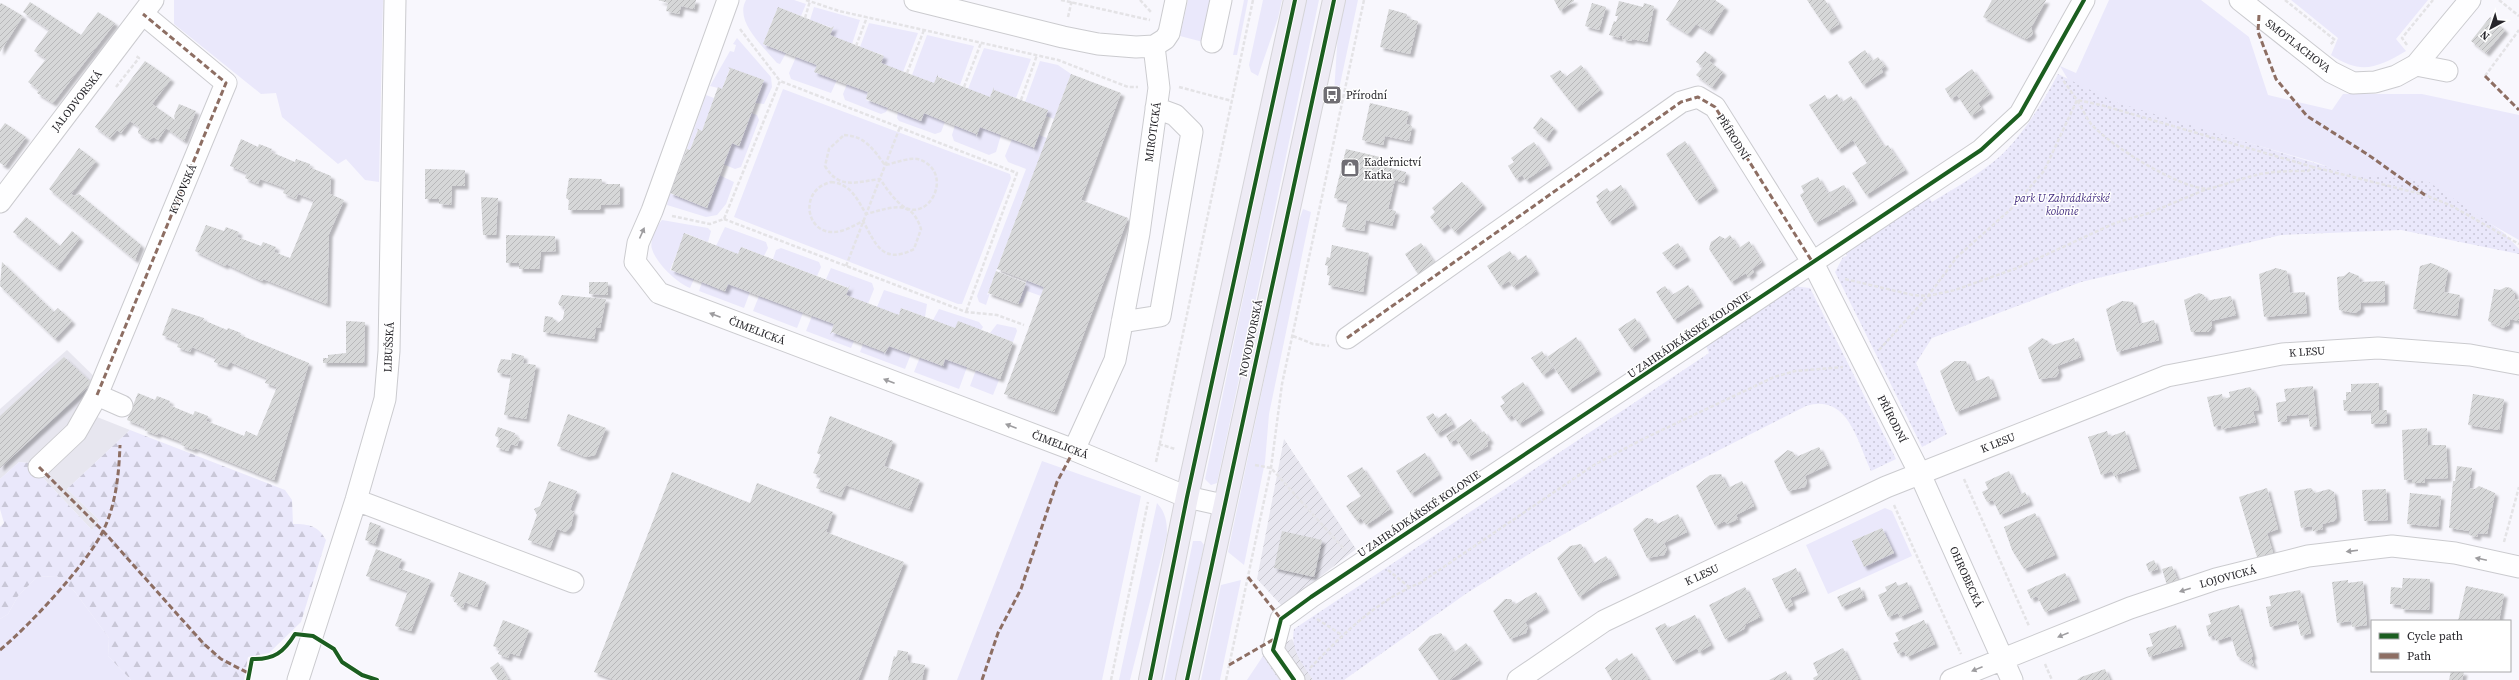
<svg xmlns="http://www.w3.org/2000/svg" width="2519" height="680" viewBox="0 0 2519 680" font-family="'Source Serif 4',serif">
<defs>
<pattern id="industrial-furrows" width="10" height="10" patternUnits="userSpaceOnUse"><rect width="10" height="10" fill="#e7e6ef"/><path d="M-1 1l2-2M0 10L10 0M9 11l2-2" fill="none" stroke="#c6c5cd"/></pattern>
<pattern id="forest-firs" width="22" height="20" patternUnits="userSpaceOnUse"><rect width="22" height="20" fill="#eae8fb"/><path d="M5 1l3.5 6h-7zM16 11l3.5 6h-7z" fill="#c9c7d7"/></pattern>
<pattern id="park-dots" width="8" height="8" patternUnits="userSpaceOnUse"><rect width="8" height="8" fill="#eae8fb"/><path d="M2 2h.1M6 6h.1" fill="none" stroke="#c9c7d7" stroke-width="1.8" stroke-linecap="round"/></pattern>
<pattern id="building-hatch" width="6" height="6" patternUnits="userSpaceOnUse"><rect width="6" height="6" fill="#d6d7d8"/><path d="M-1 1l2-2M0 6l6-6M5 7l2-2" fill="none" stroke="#b8b8ba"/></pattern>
<filter id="shadow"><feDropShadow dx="3.5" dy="3.5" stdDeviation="1" flood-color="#0004"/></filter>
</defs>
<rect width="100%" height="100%" fill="#f8f7fd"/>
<path fill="#e7e6ef" d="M67 350 108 390 97 417 130 430 67 489 99 520 92 530 29 463 19 462 0 479V409Z"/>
<path fill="url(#industrial-furrows)" d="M1284 439 1356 549 1282 606 1257 579Z
M1292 639 1313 680H1253L1263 656Z"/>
<path fill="#eae8fb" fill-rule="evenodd" d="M174 0H383L379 182 365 180 346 159 338 164 282 117 276 93 261 94 174 24Z
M746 0H794L806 4 801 16 778 7 763 44 786 53 780 64 777 63C764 47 734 22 746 0Z
M1188 0H1212L1203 42 1180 36Z
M1244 0H1248L1237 55H1233Z
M1263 0H1282L1278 18 1258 76 1251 72 1249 65Z
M1306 0H1319L1217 483 1211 485 1205 479Z
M1344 0H1358L1338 94 1334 93 1338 32Z
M2109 0H2201L2249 37 2268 95 2332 110 2343 94H2422L2519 115V240L2450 201 2340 172 2318 163 2084 95 2070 83 2060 66 2076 73Z
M2291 0H2428L2396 39 2406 51C2377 68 2361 75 2331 55L2338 38Z
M814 7 860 20 852 44 830 35 833 28 810 20Z
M869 23 918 33 903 72 881 63 883 55 860 47Z
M927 35 974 46 960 85 937 76 934 83 912 75Z
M737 38 771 77 772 87 764 104 755 103 764 80 730 68 722 89 710 86 730 51 734 52 736 45 733 44Z
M984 48 1031 59 1016 98 993 90 990 97 968 89Z
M796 57 817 65 815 72 837 80 831 93 791 79 789 73Z
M1040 61 1058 65 1071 74 1054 119 1046 116 1048 110 1025 102Z
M847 84 868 92 866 100 888 108 886 112 881 114 845 100 843 94Z
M783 89 1010 174 1011 178 962 304H958L734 217Z
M706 95 714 98 702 131 698 129 690 150 687 149Z
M898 112 921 121 924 113 945 122 941 132 935 134 899 121 897 118Z
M751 113 757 115 759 120 741 167 735 169 723 164 732 143 739 146Z
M955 125 977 134 980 127 1001 135 996 152 989 155 954 141 952 135Z
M1039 135 1047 138 987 295 990 293 986 305 979 302 977 296 1026 169 1008 162 1005 156 1012 139 1034 148Z
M719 175 734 182 726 204 717 215 706 217 667 205 669 193 707 208Z
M1303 209 1311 212 1269 414 1265 462 1244 565 1228 552 1296 229Z
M662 220 708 228 711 231 708 242 685 233 670 270 694 279 690 288C677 283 656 263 652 249 649 241 657 225 662 220Z
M725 227 766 242 768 248 764 256 742 247 738 254 716 246Z
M781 248 819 262 821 267 817 276 773 259 776 250Z
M831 268 872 283 874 289 868 304 846 295 849 288 826 279Z
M1027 280 1044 287 1041 296 1027 291 1023 302 1018 304Z
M702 282 725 292 728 284 750 292 744 308 699 291Z
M884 290 927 304 925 317 902 308 899 315 877 307Z
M759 296 803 313 797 328 753 311Z
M939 309 979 322 983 327 981 330 955 328 933 320Z
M812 316 834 324 831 332 854 341 851 348 806 331Z
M997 324 1016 328 1017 331 1013 342 990 333Z
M863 344 885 353 889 346 911 354 905 369 860 352Z
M920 357 942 366 945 359 967 367 959 389 914 372Z
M976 370 999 380 993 395 970 386Z
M1042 461 1141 496 1102 680H957Z
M1157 503C1166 513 1167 522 1167 535L1130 680H1119Z
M1885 508 1892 511 1912 556 1828 594 1806 545ZM1882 528 1894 553 1852 541Z
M1193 541H1201L1204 545 1175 680H1164Z
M57 576 75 592 109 638 108 656 131 680H0V619L8 614 18 596 37 577Z
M1241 580 1220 680H1201L1221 585Z
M1263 656 1279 680H1247Z"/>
<path fill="url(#forest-firs)" d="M130 430 285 490 292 500 293 524C310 524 318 526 326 540L301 622 269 653 248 657 244 680H131L108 656 109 638 75 592 57 576 37 577 18 596 8 614 0 619V527L4 523 0 509V479L19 462 29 463 92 530 99 520 67 489Z"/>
<path fill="url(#park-dots)" d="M2058 74 2115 102 2354 175 2426 180 2504 233 2519 249V254L2401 230 2281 235 2081 282 1932 338 1916 363 1947 434 1922 447 1835 272 1843 257 1847 256 1845 250 1928 196 1932 202C1955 188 1978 175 1998 158 2021 138 2044 101 2058 74Z
M1792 286 1810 288 1896 459 1871 471C1857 441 1848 393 1806 406L1676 472 1537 549 1467 593 1344 680H1313C1302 663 1290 650 1294 629L1709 353 1706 346Z"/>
<path fill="url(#building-hatch)" filter="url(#shadow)" d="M658 0H696L694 9 681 6 679 14 666 11 668 3Z
M1554 0H1574V1L1560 11Z
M1679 0H1715L1725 7 1709 32 1696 24 1688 34 1666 20Z
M1807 0H1825L1839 24 1828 31Z
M1992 0H2046L2031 28 2033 33 2031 36 2026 39 1983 17Z
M1619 1 1643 7 1644 3 1654 6 1647 42 1632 39 1631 41 1622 39 1623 36 1620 35V38L1609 35 1614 21 1616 22 1618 16H1615Z
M30 2 81 35 98 12 115 23 53 103 37 93 39 90 28 82 46 59 34 51 49 30 23 12Z
M1 3 23 16 0 52V4Z
M1592 3 1606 7 1599 30 1585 26Z
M778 7 831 28 834 26 830 35 884 56 881 63 907 73 934 83 938 74V77L990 97 994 87V90L1048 110 1033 150V147L980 127 976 137V134L924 113 921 121 866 99 868 92 814 72 817 65 763 44Z
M1389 9 1407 14 1406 18 1418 21 1410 54 1380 47Z
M2490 17 2505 30 2486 53 2471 41Z
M1865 50 1872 61 1878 57 1885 66 1881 69 1883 72 1863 85 1848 62Z
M1705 51 1713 57 1709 61 1723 72 1712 87 1696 75 1703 67 1696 62Z
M145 61 171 79 152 104 175 120 174 116 179 104 196 111 184 141 166 128 158 140 154 137 149 140 138 133 139 127 130 121 121 133 117 130 110 138 95 127Z
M1581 65 1600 90 1576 109 1550 76 1560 70 1566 77Z
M728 67 764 80 739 146 732 143 707 208 670 193 687 149 690 150 698 130 696 128 702 131 718 87 722 89 730 69Z
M1972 69 1990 94 1978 103 1982 109 1971 116 1957 95 1951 99 1945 89Z
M1071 74 1121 93 1081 200 1128 218 1054 412 1004 394 1044 287 997 269Z
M1837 94 1842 102 1851 96 1884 147 1888 145 1905 170 1866 195 1852 173 1867 163 1853 140 1838 150 1809 105 1825 95 1828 100Z
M1370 103 1409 112 1406 124 1412 126 1409 141 1385 136 1383 145 1362 140Z
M1541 117 1554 128 1546 139 1533 128Z
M5 123 26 137 5 166 0 163V130Z
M241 139 258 147 259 144 272 149 271 152 295 162 296 159 310 164 309 167 331 176 330 194 344 200 329 234 327 304 263 279 262 281 226 264 225 266 195 251 206 225 224 231 226 227 239 232 237 237 261 246 263 242 276 247 274 252 290 258 314 200 298 194 296 199 283 193 285 188 260 179 258 184 245 178 247 173 230 166Z
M1685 141 1715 188 1696 201 1666 154Z
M1534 142 1549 165 1526 180 1522 175 1516 179 1508 166 1514 162 1511 158Z
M79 148 96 161 71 194 74 196 79 194 141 245 135 260 49 189Z
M1346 149 1380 157 1379 165 1406 172 1404 183 1395 180 1388 209 1396 211 1392 226 1366 220 1364 231 1342 227 1348 201 1334 198Z
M425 169 465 170V186H452L451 205 439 204V199H425Z
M1818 177 1838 211 1815 223 1800 195 1804 192 1801 186Z
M569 178 602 179V184H620V204L601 205V210H568L569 200 566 198Z
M1462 182 1483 205 1455 232 1448 224 1441 230 1430 217 1435 212 1432 208Z
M1621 185 1634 205 1609 222 1596 202 1599 200 1596 196 1607 188 1610 192Z
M1844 185 1854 201 1838 210 1828 193Z
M481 197 498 198 496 235H483Z
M26 217 60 246 72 231 80 238 57 268 13 232Z
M684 233 738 254 741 247 848 288 850 285 846 295 899 315 901 308 955 328 958 321 1013 342 1000 379 945 359 943 366 889 346 884 355 885 352 832 332 830 335 834 324 728 284 725 291 671 270Z
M506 235 555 236 556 251 541 252 539 269H519V263H506Z
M1730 235 1739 248 1749 241 1762 262 1752 269 1754 272 1748 277 1746 273 1731 282 1709 249 1711 242 1720 236 1725 239Z
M1421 243 1434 262 1418 274 1405 254Z
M1678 243 1687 257 1673 266 1662 253Z
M1332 245 1369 253 1363 292 1328 285 1330 276 1327 275 1328 266 1325 265 1327 257 1330 258Z
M1510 251 1517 261 1526 255 1536 271 1513 287 1509 281 1500 286 1487 266Z
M2 262 54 312 58 308 72 321 55 339 0 286Z
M2431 263 2448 270 2444 292 2460 295 2457 316 2413 309 2420 266Z
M2276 268 2287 271 2290 293 2305 292 2307 313 2264 317 2259 274Z
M996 271 1026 283 1018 304 988 293Z
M2349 272 2359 276 2360 282 2385 281V302L2360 303 2361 309 2355 313 2339 310 2337 277 2344 276Z
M589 282H608V295L589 294Z
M1688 285 1700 303 1674 320 1656 292 1665 286 1672 295Z
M2506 287 2511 288 2515 293 2514 299 2519 300V321L2510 319 2509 325 2503 328 2488 321 2494 289 2500 290Z
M2199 293 2204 295 2206 301 2231 296 2236 315 2211 321 2212 327 2208 332H2191L2184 300Z
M562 295 606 299 600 328H596L594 339 543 332 545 316 552 317 558 323 563 319 565 307 560 306 558 303Z
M2122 301 2133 302 2139 324 2154 320 2159 340 2117 352 2106 309Z
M172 308 204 318 203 320 227 330 228 328 241 333 240 335 309 363 274 480 195 448 194 450 181 445 182 442 158 433 157 435 144 430 145 427 127 420 138 393 155 400 157 396 170 401 169 405 193 415 195 411 208 416 206 421 222 427 244 436 246 431 257 436 277 387 265 383 267 378 230 362 227 367 214 362 216 357 192 347 190 352 177 347 179 342 162 335Z
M1635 318 1647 337 1631 349 1618 329Z
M346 321 365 322 364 363H323V358H328V355L346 353Z
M1576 337 1598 371 1569 390 1547 357Z
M2042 338 2048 341 2050 346 2074 338 2081 357 2057 366 2059 372 2056 377 2039 379 2028 348Z
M1542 351 1553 368 1543 375 1531 358Z
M512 353 524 356 523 363 536 365 526 419 504 415 511 375 498 373 497 370 501 359 511 360Z
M64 357 92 383 0 468V416Z
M1955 361H1966L1974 382 1989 376 1997 396 1956 412 1940 371Z
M1523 382 1541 410 1519 424 1512 415 1508 418 1500 406 1505 403 1501 397Z
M2379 383V410H2387V423L2371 424V410L2344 411 2343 400H2346V392H2351V384Z
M2313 386 2317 426 2310 427 2308 414 2287 416V421L2278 422 2276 403 2286 401 2284 389Z
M2250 387 2256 395 2259 410 2253 411 2256 422 2222 429 2221 425 2214 427 2207 397 2222 394 2223 399 2230 397 2229 392Z
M2473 394 2504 399 2499 430 2468 425Z
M1433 413 1437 419 1446 413 1453 424 1437 434 1426 417Z
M568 414 606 428 595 455 586 457 557 446Z
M830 416 893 441 884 466 920 480 909 509 846 485 841 497 816 488 821 476 813 473 821 455 817 453Z
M1471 419 1481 433 1484 431 1490 440 1487 442 1488 446 1468 457 1456 439 1450 443 1446 436Z
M498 427 515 433 514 436 520 438 517 446 511 444 508 451 496 447 500 438 495 436Z
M2427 428 2428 445H2446L2448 478 2424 479 2425 483H2412V479L2404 480 2402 430Z
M2107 431 2109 437 2125 431 2137 468 2116 475 2118 478 2116 479 2112 471 2101 475 2088 437Z
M1819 447 1828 465 1805 476 1807 482 1805 487 1788 491 1774 461 1788 450 1793 452 1796 457Z
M1425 453 1439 475 1411 494 1396 471Z
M2457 466 2472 468 2469 488 2475 489 2479 486 2495 493 2487 534 2478 533 2477 537 2469 535 2470 531 2449 528 2453 481H2455Z
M1362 467 1390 509 1366 525 1361 518 1357 521 1346 506 1361 496 1347 476Z
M2009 471 2020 495 2025 492 2030 502 2000 515 1993 500 1987 502 1982 492 1988 489 1985 482Z
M672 472 750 503 757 483 833 512 826 532 904 562 858 680H615L594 672Z
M1721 474 1728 488 1742 481 1754 506 1736 515 1738 519 1727 524 1725 521 1715 526 1696 486 1710 475Z
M549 481 577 491 570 510 574 512 571 526 566 532 557 529 550 548 528 540 537 515 534 509 540 506Z
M2267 488 2278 529 2267 533 2273 553 2257 557 2239 497Z
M2311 488 2315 493 2329 489 2334 492 2337 517 2334 521 2322 524 2323 529 2313 531 2312 526 2301 528 2294 491Z
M2386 489 2388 520 2364 521 2362 490Z
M2410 493 2441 496 2438 527 2407 524Z
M2035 513 2055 555 2024 569 2012 550 2004 527Z
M1678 514 1687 532 1664 543 1667 549 1664 555 1647 558 1633 529 1646 518 1653 519 1655 525Z
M370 522 381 526 375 544 365 540Z
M1882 528 1894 553 1864 567 1852 541Z
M1282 531 1322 540 1314 577 1274 568Z
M1581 544 1593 564 1606 556 1617 575 1598 584 1579 597 1557 558 1570 546Z
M376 549 402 559 398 568 431 580 411 631 395 626 408 591 366 576Z
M2154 560 2158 569 2149 572 2146 564Z
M2172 566 2178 581 2167 585 2162 569Z
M1796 568 1806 591 1790 598 1793 605 1786 609 1772 579Z
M459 572 486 582 477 607 465 602 463 608 457 605 458 603 454 602 455 598 450 596Z
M2065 573 2077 599 2045 612 2037 596 2031 599 2027 590Z
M2403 578 2430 579 2429 610 2401 609V605L2390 604 2391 587 2402 588Z
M2348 580V583L2363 581 2367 625 2352 627 2351 621 2337 623 2332 582Z
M1896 582 1898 586 1907 582 1919 608 1900 617 1898 613 1888 617 1878 595 1887 591 1885 587Z
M2466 586 2504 594 2499 621H2458Z
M1745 587 1760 617 1746 624 1744 629 1725 639 1709 605Z
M1860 587 1864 597 1842 607 1837 597Z
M2300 590 2311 633 2301 636 2297 620 2270 627 2266 607 2271 606 2269 596Z
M1536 592 1546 609 1525 622 1528 627 1526 633 1510 639 1493 611 1505 599H1511L1514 605Z
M2239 605 2253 656 2251 657 2254 666 2237 656 2231 636 2216 641 2214 635 2209 637 2206 626 2211 624 2208 614Z
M1695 615 1711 645 1699 652 1697 648 1673 661 1655 628 1665 623 1668 628Z
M503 620 529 630 519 656 510 653 508 658 498 654 500 649 493 646Z
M1924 620 1935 644 1907 657 1904 651 1898 654 1893 643 1899 641 1895 633Z
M2176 625 2183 646 2149 657 2146 648 2153 646 2149 634Z
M1441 633 1454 652 1466 643 1479 660 1450 680H1439L1418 649 1430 636Z
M1843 648 1859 680H1814L1813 678 1818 675 1813 663Z
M898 650 908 652 907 659 909 662 925 665 922 680H888L894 656 896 657Z
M1632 653 1649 680H1612L1605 668 1617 658 1619 661Z
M498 662 509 680H498L490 668Z
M2105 669 2110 680H2077L2081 677Z
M1786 671 1790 680H1769Z
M2451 671 2464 672 2462 680H2449Z"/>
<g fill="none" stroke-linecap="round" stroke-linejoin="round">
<defs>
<path id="minor" d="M728 0 652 211 638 243 635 262 659 293 1074 450 1187 497 1223 505
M915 0 1063 37 1098 44 1136 47 1154 46 1165 39 1169 33 1176 0
M2240 0 2331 72 2353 83 2375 82 2396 76 2416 65 2470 0
M1212 42 1221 0
M2416 65 2447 71
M0 202 153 0
M1122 322 1160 316 1192 132 1175 115 1156 108
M1347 338 1681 102 1698 97 1715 107 1813 263 1920 474 2012 680
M97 395 122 406
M1074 450 1115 360 1139 233 1159 88 1154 46
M39 467 76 432 97 395 226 83 143 14
M356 500 573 582
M298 680 356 500 385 399 389 351 395 0
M1294 680 1273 650 1281 619 1311 597 1981 150 2020 114 2084 0
M1518 680 1604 621 1886 487 2167 376 2282 354 2378 348 2470 355 2519 364
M1951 680 2130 608 2216 579 2308 556 2392 546 2455 553 2519 567"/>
<path id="major" d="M1150 680 1187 497 1295 0
M1187 680 1334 0"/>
</defs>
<use href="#minor" stroke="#cbcbcf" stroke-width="23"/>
<use href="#major" stroke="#d5d4d8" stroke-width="24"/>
<path stroke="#e4e3e6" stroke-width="2.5" stroke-dasharray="4 2" stroke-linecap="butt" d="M806 0 839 11 1058 60 1128 87H1138
M1061 0 1150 20
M1140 0 1151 12
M2285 0 2335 40 2330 45
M2499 0 2519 16
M1068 17 1072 0
M805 18 810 1
M740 29 780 81
M2407 45 2402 38 2433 0
M856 46 867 17
M907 73 924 30
M2485 76 2519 30
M116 87 139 58 136 56
M964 87 981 43
M1179 87 1232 101
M1021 100 1037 55
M844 135C865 136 873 149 885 165 896 163 911 156 921 160 954 174 929 222 904 207 894 200 887 189 880 179 856 182 839 190 825 166L829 149Z
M2313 167 2101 105 2077 100C2082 108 2086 117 2091 124 2111 146 2177 187 2207 189 2211 189 2247 177 2256 175 2273 171 2290 171 2308 171L2313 167 2425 195 2450 205 2519 244
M831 182C851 184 857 199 866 214 891 208 911 197 921 229L914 249C883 265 876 245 863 221 855 225 844 232 834 232 806 234 798 190 831 182Z
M672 216 710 224 724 219 780 81 1017 173 966 312
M724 219 966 312 997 315 1024 325
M846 266 900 127
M1845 279 1913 295 1928 296 1955 290 2017 268 2115 223 2149 213 2207 189
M1293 336 1313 344 1329 346
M1879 350 1928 296 1957 257 2012 208 2044 171 2077 100 2063 80
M1159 444 1175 449
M1156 462 1253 0
M1255 465 1271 468 1345 550
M1964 479 2029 626
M1894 505 1961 654
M2504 542 2519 487
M1388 570 1409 587
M1317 619 1342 635
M330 646C336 650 337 656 342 662 350 671 365 676 377 680
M2045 664 2052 680
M1310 668C1343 634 1376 601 1420 583L1594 465 1643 439 1774 377 1795 371 1843 367
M248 680 252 659H264L286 649
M1111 680 1148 502
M1226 680 1271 468 1282 384 1364 0"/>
<use href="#minor" stroke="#fefeff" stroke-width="21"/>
<use href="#major" stroke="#eeebf5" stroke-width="22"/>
<path stroke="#8d6e63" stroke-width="3" stroke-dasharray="6 3" stroke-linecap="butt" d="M2259 15 2258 32 2276 79 2307 116 2367 154 2425 195
M2485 76 2519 110
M1347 338 1681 102 1698 97 1715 107 1813 263
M97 395 226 83 143 14
M39 467 103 531 203 643 221 659 250 674
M1248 577 1281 619
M0 650C29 626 87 564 103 531 116 505 119 473 120 445
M1229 665 1276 638
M982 680 998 633 1021 589 1057 482 1074 450"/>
<defs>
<path id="cycleway" d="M248 680 252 659C274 660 284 652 295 634L313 636 334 649 342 662 362 675 377 680
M1150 680 1187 497 1295 0
M1187 680 1334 0
M1294 680 1273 650 1281 619 1311 597 1981 150 2020 114 2084 0"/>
</defs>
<use href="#cycleway" stroke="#fff" stroke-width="6"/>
<use href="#cycleway" stroke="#1b5e20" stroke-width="4"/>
</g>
<defs><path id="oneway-solid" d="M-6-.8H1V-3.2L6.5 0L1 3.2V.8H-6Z"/></defs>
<g fill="#9d9c9f">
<use href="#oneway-solid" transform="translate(642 233) rotate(-66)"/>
<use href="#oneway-solid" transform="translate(715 315) rotate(-159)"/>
<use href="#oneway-solid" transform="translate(889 381) rotate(-159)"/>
<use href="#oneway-solid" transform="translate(1011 426) rotate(-159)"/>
<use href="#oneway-solid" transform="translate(2352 551) rotate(173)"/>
<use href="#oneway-solid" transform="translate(2481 559) rotate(-168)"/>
<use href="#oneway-solid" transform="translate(2185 590) rotate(162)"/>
<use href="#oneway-solid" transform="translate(2063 635) rotate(158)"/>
<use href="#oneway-solid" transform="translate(1977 669) rotate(158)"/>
</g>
<defs>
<symbol id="bus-square" viewBox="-11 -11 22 22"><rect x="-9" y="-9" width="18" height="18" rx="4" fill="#706e74" stroke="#fff"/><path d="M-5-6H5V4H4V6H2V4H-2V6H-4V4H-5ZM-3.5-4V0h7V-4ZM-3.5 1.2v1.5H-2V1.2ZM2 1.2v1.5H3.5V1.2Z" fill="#fff"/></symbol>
<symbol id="shop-square" viewBox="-11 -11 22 22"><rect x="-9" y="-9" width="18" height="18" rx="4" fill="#706e74" stroke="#fff"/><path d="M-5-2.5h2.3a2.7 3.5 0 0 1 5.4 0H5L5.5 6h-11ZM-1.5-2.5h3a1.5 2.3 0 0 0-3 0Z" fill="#fff"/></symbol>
</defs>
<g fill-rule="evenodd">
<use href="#bus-square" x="1321" y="84" width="22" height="22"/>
<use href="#shop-square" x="1339" y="157" width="22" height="22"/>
</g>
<g text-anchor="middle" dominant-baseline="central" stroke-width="3" stroke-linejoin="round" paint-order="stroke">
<g font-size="11" fill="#26252a" stroke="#fff">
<text transform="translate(2298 46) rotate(38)">SMOTLACHOVA</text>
<text transform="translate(77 101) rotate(-52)">JALODVORSKÁ</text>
<text transform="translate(1153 132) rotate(-82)">MIROTICKÁ</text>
<text transform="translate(1733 137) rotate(58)">PŘÍRODNÍ</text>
<text transform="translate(183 189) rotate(-67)">KYJOVSKÁ</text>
<text transform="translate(757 331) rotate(21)">ČIMELICKÁ</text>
<text transform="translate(1689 335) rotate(-34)">U ZAHRÁDKÁŘSKÉ KOLONIE</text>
<text transform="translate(1251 338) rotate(-78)">NOVODVORSKÁ</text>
<text transform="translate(389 347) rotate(-87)">LIBUŠSKÁ</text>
<text transform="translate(2307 352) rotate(-4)">K LESU</text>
<text transform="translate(1892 419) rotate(63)">PŘÍRODNÍ</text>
<text transform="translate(1998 443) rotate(-22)">K LESU</text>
<text transform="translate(1060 445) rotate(21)">ČIMELICKÁ</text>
<text transform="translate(1419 514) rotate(-34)">U ZAHRÁDKÁŘSKÉ KOLONIE</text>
<text transform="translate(1702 575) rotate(-25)">K LESU</text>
<text transform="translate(1966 577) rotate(66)">OHROBECKÁ</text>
<text transform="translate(2228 577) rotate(-15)">LOJOVICKÁ</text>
</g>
<g font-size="11" fill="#26252a" stroke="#fff" text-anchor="start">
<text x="1346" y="95">Přírodní</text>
<text x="1364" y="162">Kadeřnictví<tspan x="1364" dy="13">Katka</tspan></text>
</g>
<g font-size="11" font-style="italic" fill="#432d7f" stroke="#fff">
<text x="2062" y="198">park U Zahrádkářské<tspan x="2062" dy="13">kolonie</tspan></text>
</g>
</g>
<rect x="2371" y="620" width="140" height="52" fill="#ffffff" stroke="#a8a8aa"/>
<rect x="2379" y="633" width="20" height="6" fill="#1b5e20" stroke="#a8a8aa"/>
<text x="2407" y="640" font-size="12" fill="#26252a">Cycle path</text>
<rect x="2379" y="653" width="20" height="6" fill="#8d6e63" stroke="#a8a8aa"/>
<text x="2407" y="660" font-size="12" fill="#26252a">Path</text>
<g transform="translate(2491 28) rotate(220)" stroke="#ffffff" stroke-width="3" paint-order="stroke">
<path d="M0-3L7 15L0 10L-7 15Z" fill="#26252a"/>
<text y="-6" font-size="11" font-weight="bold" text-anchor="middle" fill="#26252a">N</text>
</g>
</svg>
